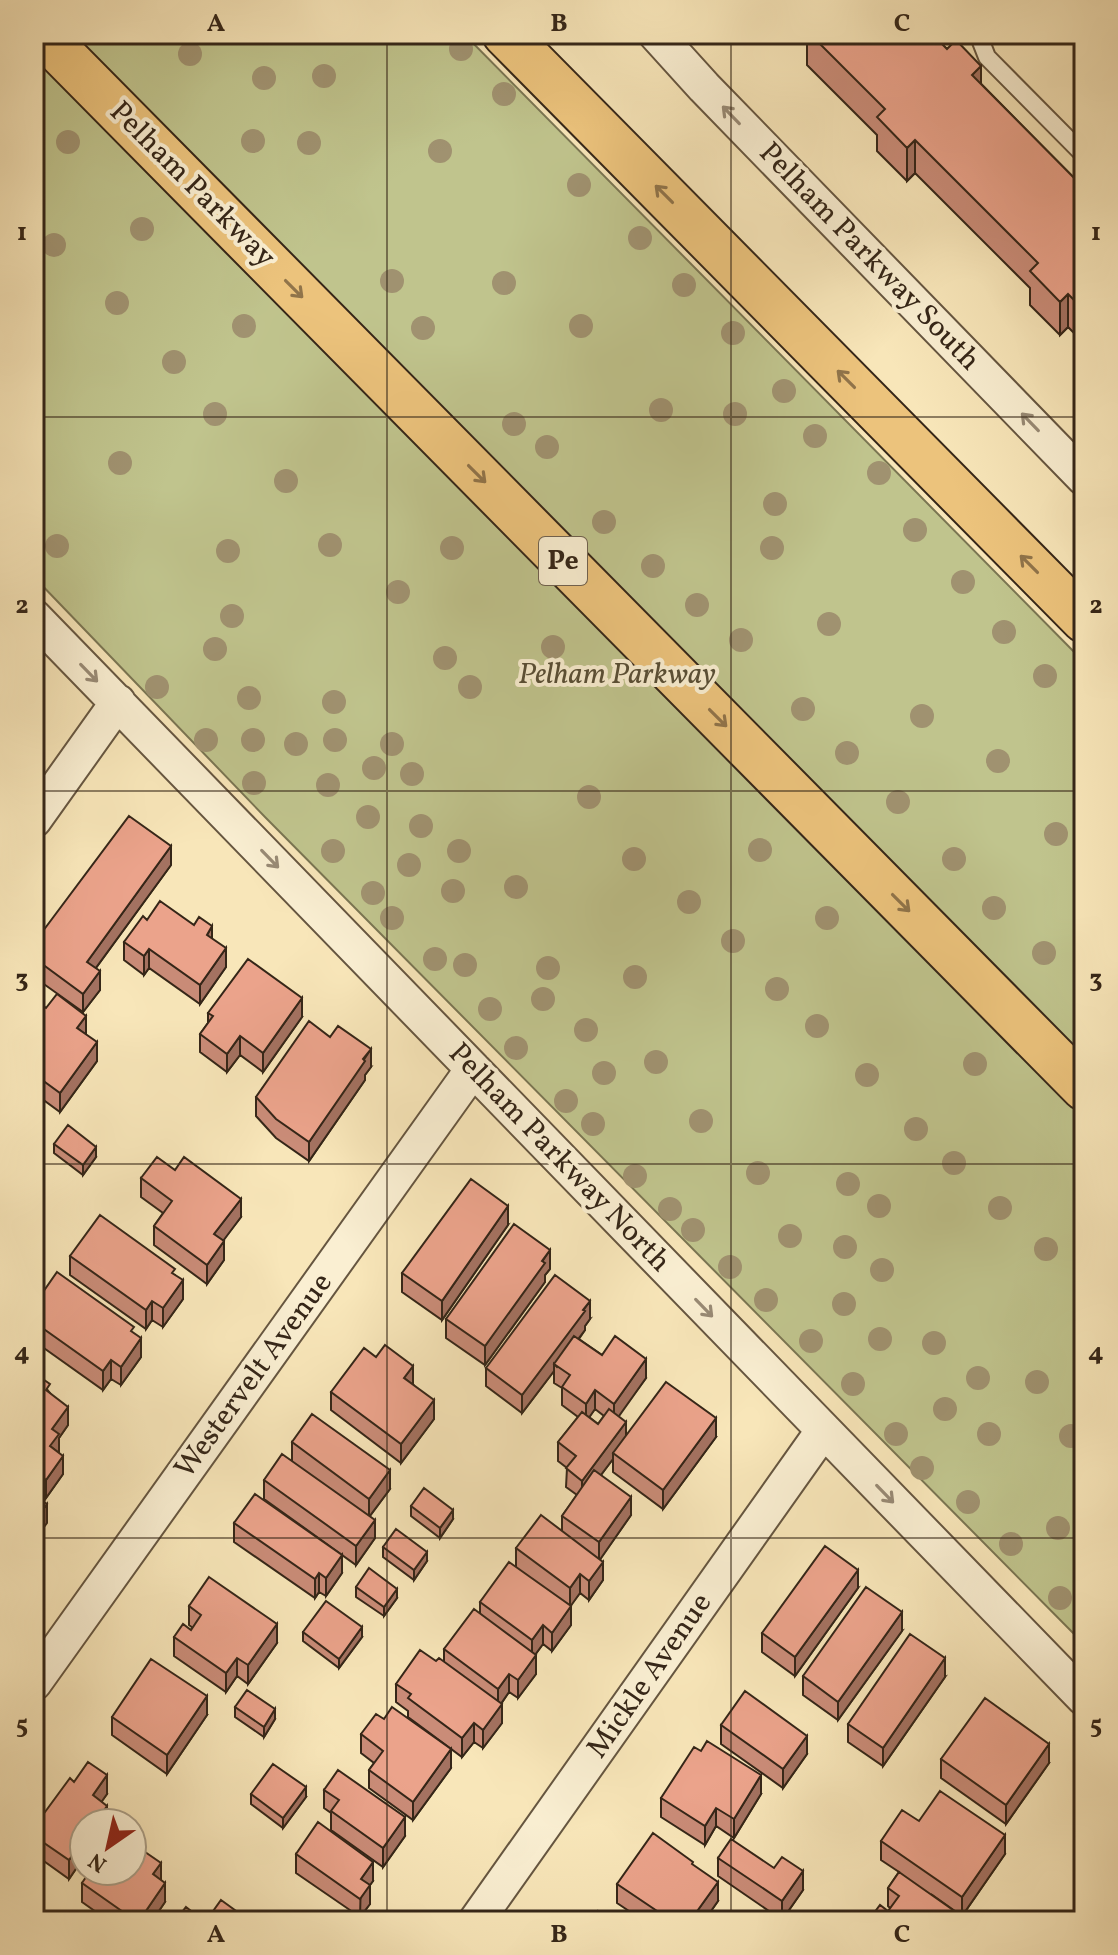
<svg xmlns="http://www.w3.org/2000/svg" width="1118" height="1955" viewBox="0 0 1118 1955" font-family="Vollkorn,serif">
<rect width="100%" height="100%" fill="#f8e6b9"/>
<filter id="stains"><feTurbulence type="fractalNoise" baseFrequency=".0025" numOctaves="4"/><feColorMatrix values="0 0 0 0 .2 0 0 0 0 .09 0 0 0 0 .02 0 0 0 .5 -.17"/></filter>
<radialGradient id="worn" r=".72"><stop offset=".6" stop-color="#630" stop-opacity="0"/><stop offset="1" stop-color="#630" stop-opacity=".3"/></radialGradient>
<path fill="#c0c48d" stroke="#7a7552" stroke-width="2" d="M34 34H464L1084 662V1644L265 817 34 577Z"/>
<g fill="none" stroke-linecap="round" stroke-linejoin="round">
<defs>
<path id="service" d="M978 34 987 57 1084 155"/>
<path id="minor" d="M656 34 704 87 1084 478
M34 617 1084 1698
M34 820 118 702
M34 1683 473 1069
M476 1921 823 1431"/>
<path id="primary" d="M42 34 1084 1088
M505 34 1084 620"/>
</defs>
<use href="#service" stroke="#665640" stroke-width="20"/>
<use href="#minor" stroke="#665640" stroke-width="38"/>
<use href="#primary" stroke="#352618" stroke-width="48"/>
<use href="#service" stroke="#faefd2" stroke-width="16"/>
<use href="#minor" stroke="#faefd2" stroke-width="34"/>
<use href="#primary" stroke="#ecc37c" stroke-width="44"/>
</g>
<g fill="#a09270">
<circle cx="461" cy="49" r="12"/>
<circle cx="190" cy="54" r="12"/>
<circle cx="324" cy="76" r="12"/>
<circle cx="264" cy="78" r="12"/>
<circle cx="504" cy="94" r="12"/>
<circle cx="253" cy="141" r="12"/>
<circle cx="68" cy="142" r="12"/>
<circle cx="309" cy="143" r="12"/>
<circle cx="440" cy="151" r="12"/>
<circle cx="579" cy="185" r="12"/>
<circle cx="142" cy="229" r="12"/>
<circle cx="640" cy="238" r="12"/>
<circle cx="54" cy="245" r="12"/>
<circle cx="392" cy="281" r="12"/>
<circle cx="504" cy="283" r="12"/>
<circle cx="684" cy="285" r="12"/>
<circle cx="117" cy="303" r="12"/>
<circle cx="244" cy="326" r="12"/>
<circle cx="581" cy="326" r="12"/>
<circle cx="423" cy="328" r="12"/>
<circle cx="733" cy="333" r="12"/>
<circle cx="174" cy="362" r="12"/>
<circle cx="784" cy="391" r="12"/>
<circle cx="661" cy="410" r="12"/>
<circle cx="215" cy="414" r="12"/>
<circle cx="735" cy="414" r="12"/>
<circle cx="514" cy="424" r="12"/>
<circle cx="815" cy="436" r="12"/>
<circle cx="547" cy="447" r="12"/>
<circle cx="120" cy="463" r="12"/>
<circle cx="879" cy="473" r="12"/>
<circle cx="286" cy="481" r="12"/>
<circle cx="775" cy="504" r="12"/>
<circle cx="604" cy="522" r="12"/>
<circle cx="915" cy="530" r="12"/>
<circle cx="330" cy="545" r="12"/>
<circle cx="57" cy="546" r="12"/>
<circle cx="452" cy="548" r="12"/>
<circle cx="772" cy="548" r="12"/>
<circle cx="228" cy="551" r="12"/>
<circle cx="653" cy="566" r="12"/>
<circle cx="963" cy="582" r="12"/>
<circle cx="398" cy="592" r="12"/>
<circle cx="697" cy="605" r="12"/>
<circle cx="232" cy="616" r="12"/>
<circle cx="829" cy="624" r="12"/>
<circle cx="1004" cy="632" r="12"/>
<circle cx="741" cy="640" r="12"/>
<circle cx="553" cy="647" r="12"/>
<circle cx="215" cy="649" r="12"/>
<circle cx="445" cy="658" r="12"/>
<circle cx="1045" cy="676" r="12"/>
<circle cx="157" cy="687" r="12"/>
<circle cx="470" cy="687" r="12"/>
<circle cx="249" cy="698" r="12"/>
<circle cx="334" cy="702" r="12"/>
<circle cx="803" cy="709" r="12"/>
<circle cx="922" cy="716" r="12"/>
<circle cx="206" cy="740" r="12"/>
<circle cx="253" cy="740" r="12"/>
<circle cx="335" cy="740" r="12"/>
<circle cx="296" cy="744" r="12"/>
<circle cx="392" cy="744" r="12"/>
<circle cx="847" cy="753" r="12"/>
<circle cx="998" cy="761" r="12"/>
<circle cx="374" cy="768" r="12"/>
<circle cx="412" cy="774" r="12"/>
<circle cx="254" cy="783" r="12"/>
<circle cx="328" cy="785" r="12"/>
<circle cx="589" cy="797" r="12"/>
<circle cx="898" cy="802" r="12"/>
<circle cx="368" cy="817" r="12"/>
<circle cx="421" cy="826" r="12"/>
<circle cx="1056" cy="834" r="12"/>
<circle cx="760" cy="850" r="12"/>
<circle cx="333" cy="851" r="12"/>
<circle cx="459" cy="851" r="12"/>
<circle cx="634" cy="859" r="12"/>
<circle cx="954" cy="859" r="12"/>
<circle cx="409" cy="865" r="12"/>
<circle cx="516" cy="887" r="12"/>
<circle cx="453" cy="891" r="12"/>
<circle cx="373" cy="893" r="12"/>
<circle cx="689" cy="902" r="12"/>
<circle cx="994" cy="908" r="12"/>
<circle cx="392" cy="918" r="12"/>
<circle cx="827" cy="918" r="12"/>
<circle cx="733" cy="941" r="12"/>
<circle cx="1044" cy="953" r="12"/>
<circle cx="435" cy="959" r="12"/>
<circle cx="465" cy="965" r="12"/>
<circle cx="548" cy="968" r="12"/>
<circle cx="635" cy="977" r="12"/>
<circle cx="777" cy="989" r="12"/>
<circle cx="543" cy="999" r="12"/>
<circle cx="490" cy="1009" r="12"/>
<circle cx="817" cy="1026" r="12"/>
<circle cx="586" cy="1030" r="12"/>
<circle cx="516" cy="1048" r="12"/>
<circle cx="656" cy="1062" r="12"/>
<circle cx="975" cy="1064" r="12"/>
<circle cx="604" cy="1073" r="12"/>
<circle cx="867" cy="1075" r="12"/>
<circle cx="566" cy="1101" r="12"/>
<circle cx="701" cy="1121" r="12"/>
<circle cx="593" cy="1124" r="12"/>
<circle cx="916" cy="1129" r="12"/>
<circle cx="954" cy="1163" r="12"/>
<circle cx="758" cy="1173" r="12"/>
<circle cx="635" cy="1176" r="12"/>
<circle cx="848" cy="1184" r="12"/>
<circle cx="879" cy="1206" r="12"/>
<circle cx="1000" cy="1208" r="12"/>
<circle cx="670" cy="1209" r="12"/>
<circle cx="693" cy="1230" r="12"/>
<circle cx="790" cy="1236" r="12"/>
<circle cx="845" cy="1247" r="12"/>
<circle cx="1046" cy="1249" r="12"/>
<circle cx="730" cy="1267" r="12"/>
<circle cx="882" cy="1270" r="12"/>
<circle cx="766" cy="1300" r="12"/>
<circle cx="844" cy="1304" r="12"/>
<circle cx="880" cy="1339" r="12"/>
<circle cx="811" cy="1341" r="12"/>
<circle cx="934" cy="1343" r="12"/>
<circle cx="978" cy="1378" r="12"/>
<circle cx="1037" cy="1382" r="12"/>
<circle cx="853" cy="1384" r="12"/>
<circle cx="945" cy="1409" r="12"/>
<circle cx="896" cy="1434" r="12"/>
<circle cx="989" cy="1434" r="12"/>
<circle cx="1071" cy="1436" r="12"/>
<circle cx="922" cy="1468" r="12"/>
<circle cx="968" cy="1502" r="12"/>
<circle cx="1058" cy="1528" r="12"/>
<circle cx="1011" cy="1544" r="12"/>
<circle cx="1060" cy="1598" r="12"/>
</g>
<path fill="#ca8c78" stroke="#352618" stroke-width="2" fill-rule="evenodd" d="M807 34H932L1084 188V343L1068 327 1060 335 1030 305V288L915 173 907 181 877 151V135L807 65Z
M171 865 96 968 100 990 83 1012 34 977V943Z
M147 920 212 939 226 967 200 1004 149 968 144 975 124 960V942Z
M34 1000 86 1035 97 1061 60 1112 34 1093Z
M208 1013 302 1017 263 1072 240 1055 227 1072 200 1052V1034L208 1023Z
M371 1067 365 1075V1080L309 1161 276 1138 256 1116V1097Z
M54 1144 96 1157 83 1175 54 1153Z
M141 1178 241 1217 223 1240 224 1260 207 1284 154 1245V1226L163 1213 141 1197Z
M508 1225 442 1320 402 1292V1273Z
M70 1256 175 1275 183 1299 163 1327 152 1320 146 1329 70 1275Z
M550 1269 545 1275V1282L485 1365 446 1338V1319Z
M34 1305 134 1334 141 1357 121 1385 111 1379 103 1390 34 1341Z
M590 1319 585 1326V1330L579 1339 602 1355 646 1378 618 1416 626 1436 716 1437 663 1509 613 1472V1459L601 1475 631 1515 600 1559 603 1580 589 1600 580 1593 570 1606 571 1625 552 1651 543 1644 535 1655 536 1674 518 1698 509 1692 501 1704 502 1723 483 1748 474 1742 462 1757 408 1717V1711L396 1702V1684L436 1661 444 1662V1649L480 1614V1602L516 1567V1548L562 1531V1516L577 1495 566 1487 567 1468 558 1461V1442L578 1417 562 1405V1388L554 1383V1371L522 1413 486 1386V1368ZM595 1409 604 1416 598 1424 589 1417Z
M34 1373 50 1393 68 1425 59 1438V1453L63 1474 46 1498 34 1490Z
M413 1384 434 1419 401 1463 331 1410V1392Z
M292 1442 390 1489 370 1516 375 1538 356 1565 264 1499V1480L292 1461Z
M411 1506 453 1519 440 1538 411 1516Z
M234 1523 342 1573 326 1596 319 1592 315 1598 234 1542Z
M383 1547 427 1561 414 1580 383 1557Z
M356 1587 397 1598 384 1616 356 1597Z
M858 1588 795 1676 762 1652V1633Z
M189 1606 277 1643 248 1684 237 1676 226 1692 174 1656V1637L191 1630 193 1628 189 1625Z
M902 1631 838 1720 803 1695V1676Z
M303 1632 362 1637 339 1668 303 1641Z
M945 1677 883 1766 848 1742V1724Z
M235 1707 275 1719 264 1737 235 1717Z
M207 1715 167 1774 112 1735V1717Z
M384 1719 451 1768 413 1820 369 1788V1770L374 1763 361 1753V1734Z
M721 1725 807 1754 783 1788 721 1744Z
M941 1759 1049 1763 1006 1824 941 1778Z
M74 1782 107 1794 101 1802 107 1823H84V1857L69 1879 34 1854V1827Z
M324 1790 405 1836 383 1867 331 1830V1813L324 1808Z
M251 1794 306 1797 283 1828 251 1804Z
M761 1794 734 1838 716 1826 705 1845 661 1817V1798Z
M919 1821 1005 1854 962 1916 931 1894 953 1921 890 1908 888 1906V1888L899 1872 881 1860V1841Z
M296 1854 373 1881 370 1885V1904L360 1917 296 1873Z
M718 1858 803 1890 782 1920 718 1876Z
M82 1883 165 1902 152 1921H109L82 1902Z
M617 1884 718 1901 704 1921H644L617 1903Z"/>
<path fill="#a47261" stroke="#352618" stroke-width="2" d="M981 66V99L972 75Z
M915 140V173L907 181V148Z
M1068 294V327L1060 335V302Z
M171 846V865L87 980V962Z
M212 926V945L207 935Z
M226 948V967L200 1004V985Z
M149 949V968L144 975V956Z
M100 971V990L83 1012V994Z
M302 998V1017L263 1072V1053Z
M86 1016V1035L77 1028Z
M240 1036V1055L227 1072V1054Z
M97 1042V1061L60 1112V1093Z
M371 1049V1067L365 1075V1080L309 1161V1142Z
M96 1147V1157L83 1175V1165Z
M241 1199V1217L214 1253V1234Z
M508 1206V1225L442 1320V1301Z
M224 1241V1260L207 1284V1265Z
M550 1250V1269L545 1275V1282L485 1365V1346Z
M183 1280V1299L163 1327V1308Z
M152 1301V1320L146 1329V1310Z
M590 1301V1319L585 1326V1330L557 1367 554 1364V1371L522 1413V1395Z
M141 1338V1357L121 1385V1367Z
M646 1359V1378L614 1423V1404Z
M111 1360V1379L103 1390V1371Z
M413 1366V1385L404 1378Z
M595 1390V1409L586 1422V1404Z
M434 1400V1419L401 1463V1444Z
M68 1407V1425L59 1438V1453L50 1446 52 1429Z
M716 1418V1437L663 1509V1490Z
M626 1422V1441L613 1453V1459L582 1500V1481Z
M63 1456V1474L46 1498V1480Z
M390 1470V1489L369 1517V1499Z
M631 1497V1515L599 1561V1542Z
M47 1504V1523L34 1540V1522Z
M453 1510V1519L440 1538V1528Z
M375 1520V1538L356 1565V1546Z
M427 1552V1561L414 1580V1570Z
M342 1555V1573L326 1596V1578Z
M603 1562V1580L589 1600V1581Z
M858 1570V1588L795 1676V1657Z
M319 1573V1592L315 1598V1579Z
M580 1574V1593L570 1607V1588Z
M397 1589V1598L384 1616V1607Z
M571 1606V1625L552 1651V1633Z
M902 1612V1631L838 1720V1702Z
M277 1624V1643L248 1684V1665Z
M543 1625V1644L532 1659V1640Z
M362 1627V1637L339 1668V1659Z
M536 1655V1674L518 1698V1680Z
M237 1658V1676L226 1692V1673Z
M945 1658V1677L883 1766V1748Z
M509 1674V1692L498 1708V1689Z
M207 1696V1715L167 1774V1755Z
M502 1704V1723L483 1748V1730Z
M275 1709V1719L264 1737V1727Z
M474 1723V1742L462 1757V1738Z
M807 1736V1754L783 1788V1769Z
M1049 1744V1763L1006 1824V1805Z
M451 1749V1768L413 1820V1802Z
M107 1775V1794L93 1814V1795Z
M761 1775V1794L734 1838V1819Z
M306 1787V1797L283 1828V1818Z
M107 1806V1823H95Z
M716 1808V1826L705 1845V1826Z
M405 1817V1836L383 1867V1848Z
M1005 1835V1854L962 1916V1897Z
M84 1839V1857L69 1879V1860Z
M373 1862V1881L370 1885V1904L360 1917 361 1879Z
M161 1863V1882L153 1874Z
M803 1871V1890L782 1920V1901Z
M718 1882V1901L704 1921H690Z
M165 1883V1902L152 1921H139Z
M953 1910V1921H947Z"/>
<path fill="#eba38b" stroke="#352618" stroke-width="2" d="M810 34H932L947 49 956 40 981 66 972 75 1084 188V310L1068 294 1060 302 1030 271 1038 263 915 140 907 148 877 117 885 109Z
M129 816 171 846 87 962 100 971 83 994 34 958V943Z
M160 901 194 925 199 917 212 926 207 935 226 948 200 985 149 949 144 956 124 942 143 916 147 920Z
M248 959 302 998 263 1053 240 1036 227 1054 200 1034 213 1016 208 1013Z
M57 994 86 1016 77 1028 97 1042 60 1093 34 1074V1000L46 1008Z
M309 1021 330 1037 338 1026 371 1049 363 1059 365 1061 309 1142 276 1119 256 1097Z
M68 1125 96 1147 83 1165 54 1144Z
M157 1157 175 1170 184 1157 241 1199 214 1234 224 1241 207 1265 154 1226 172 1201 141 1178Z
M471 1179 508 1206 442 1301 402 1273Z
M100 1215 175 1269 172 1273 183 1280 163 1308 152 1301 146 1310 70 1256Z
M514 1224 550 1250 542 1261 545 1263 485 1346 446 1319Z
M57 1272 134 1327 131 1331 141 1338 121 1367 111 1360 103 1371 34 1322V1305Z
M555 1275 590 1301 583 1310 585 1311 522 1395 486 1368Z
M574 1336 602 1355 615 1336 646 1359 614 1404 595 1390 586 1404 562 1387 570 1375 554 1364Z
M385 1345 413 1366 404 1378 434 1400 401 1444 331 1392 364 1348 376 1357Z
M34 1373 50 1384 46 1390 68 1407 52 1429 59 1434 50 1446 63 1456 46 1480 34 1471Z
M666 1382 716 1418 663 1490 613 1453Z
M609 1409 626 1422 582 1481 566 1468 576 1456 558 1442 582 1412 598 1424Z
M312 1414 390 1470 369 1499 292 1442Z
M282 1454 375 1520 356 1546 264 1480Z
M594 1470 631 1497 599 1542 562 1516Z
M424 1488 453 1510 440 1528 411 1506Z
M255 1494 342 1555 326 1578 319 1573 315 1579 234 1523Z
M34 1495 47 1504 34 1522Z
M541 1515 603 1562 589 1581 580 1574 570 1588 516 1548Z
M396 1529 427 1552 414 1570 383 1547Z
M825 1546 858 1570 795 1657 762 1633Z
M509 1562 571 1606 552 1633 543 1625 532 1640 480 1602Z
M369 1568 397 1589 384 1607 356 1587Z
M209 1577 277 1624 248 1665 237 1658 226 1673 174 1637 183 1624 191 1630 201 1615 189 1606Z
M866 1587 902 1612 838 1702 803 1676Z
M326 1601 362 1627 339 1659 303 1632Z
M474 1609 536 1655 518 1680 509 1674 498 1689 444 1649Z
M910 1634 945 1658 883 1748 848 1724Z
M420 1650 436 1661 439 1658 502 1704 483 1730 474 1723 462 1738 408 1698 411 1694 396 1684Z
M151 1659 207 1696 167 1755 112 1717Z
M247 1690 275 1709 264 1727 235 1707Z
M745 1691 807 1736 783 1769 721 1725Z
M985 1698 1049 1744 1006 1805 941 1759Z
M392 1707 451 1749 413 1802 369 1770 383 1751 361 1734 376 1714 384 1719Z
M707 1741 761 1775 734 1819 716 1808 705 1826 661 1798 694 1747 701 1751Z
M88 1762 107 1775 93 1795 107 1806 95 1823H84V1839L69 1860 34 1836V1827L70 1778 74 1782Z
M273 1764 306 1787 283 1818 251 1794Z
M338 1770 405 1817 383 1848 331 1811 339 1800 324 1790Z
M940 1791 1005 1835 962 1897 881 1841 902 1810 919 1821Z
M318 1822 373 1862 361 1879 370 1885 360 1899 296 1854Z
M653 1833 693 1862 692 1864 718 1882 690 1921H672L617 1884Z
M731 1839 774 1868 782 1857 803 1871 782 1901 718 1858Z
M132 1843 161 1863 153 1874 165 1883 139 1921H136L82 1883 90 1871H132Z
M899 1872 953 1910 947 1921H868L880 1905 888 1911 899 1896 888 1888Z
M221 1900 250 1921H206Z
M186 1907 204 1921H175Z
M598 1911 612 1921H591Z"/>
<defs><path id="oneway-shaft" d="M-6 0H5M1.5-3L5.5 0L1.5 3" fill="none" stroke-width="1.6" stroke-linecap="round" stroke-linejoin="round" transform="scale(2)"/></defs>
<g stroke="#988a75">
<use href="#oneway-shaft" transform="translate(731 115) rotate(-134)"/>
<use href="#oneway-shaft" transform="translate(1030 422) rotate(-134)"/>
<use href="#oneway-shaft" transform="translate(89 673) rotate(46)"/>
<use href="#oneway-shaft" transform="translate(270 859) rotate(46)"/>
<use href="#oneway-shaft" transform="translate(704 1308) rotate(46)"/>
<use href="#oneway-shaft" transform="translate(885 1494) rotate(46)"/>
</g>
<g stroke="#90744a">
<use href="#oneway-shaft" transform="translate(664 194) rotate(-135)"/>
<use href="#oneway-shaft" transform="translate(294 289) rotate(45)"/>
<use href="#oneway-shaft" transform="translate(846 379) rotate(-135)"/>
<use href="#oneway-shaft" transform="translate(477 474) rotate(45)"/>
<use href="#oneway-shaft" transform="translate(1029 564) rotate(-135)"/>
<use href="#oneway-shaft" transform="translate(718 718) rotate(45)"/>
<use href="#oneway-shaft" transform="translate(901 903) rotate(45)"/>
</g>
<path fill="none" stroke="#352618" stroke-width="2" stroke-opacity="0.55" d="M387 34V1921M731 34V1921M34 417H1084M34 791H1084M34 1164H1084M34 1538H1084"/>
<g text-anchor="middle" dominant-baseline="central" stroke-width="8" stroke-linejoin="round" paint-order="stroke">
<rect fill="#faefd2" stroke="#706250" stroke-width="2" x="539" y="537" width="48" height="48" rx="6"/>
<g font-size="28" font-weight="bold" fill="#352618">
<text x="563" y="561">Pe</text>
</g>
<g font-size="30" fill="#352618" stroke="#faefd2">
<text transform="translate(192 185) rotate(45)">Pelham Parkway</text>
<text transform="translate(869 257) rotate(46)">Pelham Parkway South</text>
<text transform="translate(559 1158) rotate(46)">Pelham Parkway North</text>
<text transform="translate(254 1376) rotate(-54)">Westervelt Avenue</text>
<text transform="translate(650 1676) rotate(-55)">Mickle Avenue</text>
</g>
<g font-size="30" font-style="italic" fill="#584e35" stroke="#faefd2">
<text x="617" y="675">Pelham Parkway</text>
</g>
</g>
<rect width="1118" height="1955" fill="none" stroke="#f8e6b9" stroke-width="88"/>
<g transform="translate(108 1847) rotate(214)"><circle r="38" fill="#faefd2" stroke="#ab9f88" stroke-width="2"/>
<path d="M0-6L14 30L0 20L-14 30Z" fill="#8f2418"/>
<text y="-12" font-size="22" font-weight="bold" text-anchor="middle" fill="#352618">N</text>
</g>
<rect x="44" y="44" width="1030" height="1867" fill="none" stroke="#352618" stroke-width="3"/>
<g font-size="26" text-anchor="middle" font-weight="bold" fill="#352618">
<text x="216" y="31">A</text>
<text x="559" y="31">B</text>
<text x="902" y="31">C</text>
<text x="22" y="240">1</text>
<text x="1096" y="240">1</text>
<text x="22" y="613">2</text>
<text x="1096" y="613">2</text>
<text x="22" y="987">3</text>
<text x="1096" y="987">3</text>
<text x="22" y="1360">4</text>
<text x="1096" y="1360">4</text>
<text x="22" y="1733">5</text>
<text x="1096" y="1733">5</text>
<text x="216" y="1942">A</text>
<text x="559" y="1942">B</text>
<text x="902" y="1942">C</text>
</g>
<rect width="100%" height="100%" filter="url(#stains)"/>
<rect width="100%" height="100%" fill="url(#worn)"/>
</svg>
